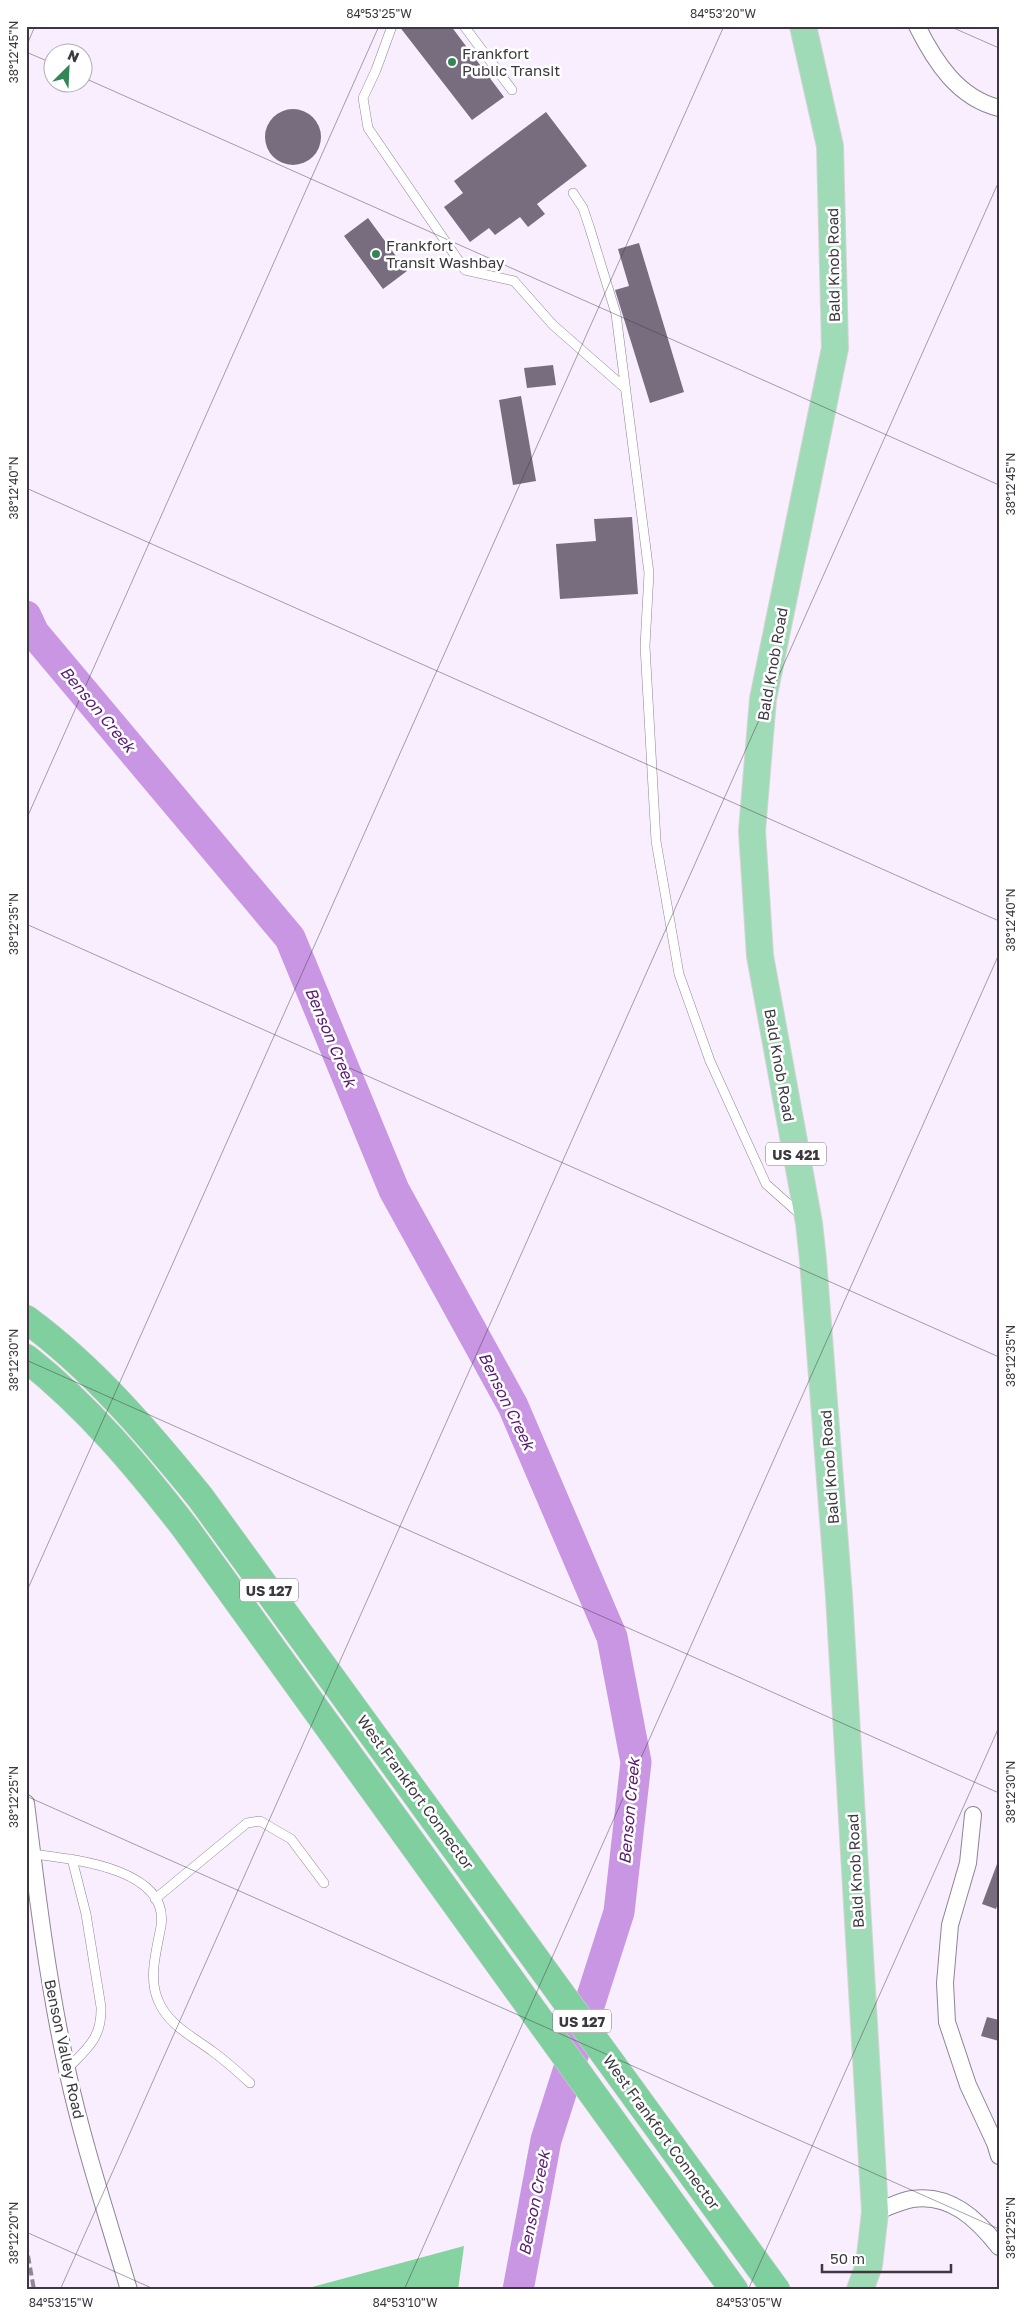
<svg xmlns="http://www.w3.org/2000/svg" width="1025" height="2316" viewBox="0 0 1025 2316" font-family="'Golos Text',sans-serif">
<rect width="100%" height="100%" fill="#f8eefd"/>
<path fill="#84d3a0" d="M464 2246 458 2290H301Z"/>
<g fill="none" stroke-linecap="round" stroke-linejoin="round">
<path stroke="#c896e3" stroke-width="31" d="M26 616 34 633 290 938 394 1190 513 1406 612 1637 636 1762 619 1912 546 2140 518 2290"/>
</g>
<path fill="#786d7e" d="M399 26H451L504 97 472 120Z
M265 137a28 28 0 1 1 56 0a28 28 0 1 1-56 0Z
M546 112 587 166 537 204 545 214 528 227 520 217 495 235 489 228 470 242 444 207 463 193 454 181Z
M368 218 407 271 383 289 344 236Z
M639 243 684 392 650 403 615 290 629 286 618 249Z
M553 365 556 385 527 388 524 368Z
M521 396 536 481 513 485 499 400Z
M632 517 638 594 560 599 556 544 596 541 594 519Z
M997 1864H999V1901L996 1909 982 1904Z
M987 2017 999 2020V2041L981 2036Z"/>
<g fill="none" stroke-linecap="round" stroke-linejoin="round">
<defs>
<path id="service" d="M392 26 376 70 363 98 368 128 465 270 514 281 553 325 626 389
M464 26 512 90
M573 193 583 208 590 229 616 314 649 573 645 646 656 841 679 974 710 1061 766 1184 802 1216
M33 1854C71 1859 170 1868 161 1926 157 1949 148 1977 158 2000 168 2025 192 2036 212 2051 226 2061 238 2072 250 2083
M155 1899 247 1823 260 1821 291 1839 324 1883
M67 2069C87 2049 102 2038 101 2007L86 1914 72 1859"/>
<path id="minor" d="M917 26C935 62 958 98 999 108
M26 1803C37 1894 48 1985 68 2074 84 2147 108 2218 129 2290
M973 1815 968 1863 950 1925 945 1983 947 2022 968 2085 995 2143 999 2156
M875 2212C887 2208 900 2201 912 2199 950 2193 977 2219 999 2247"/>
<path id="primary" d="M803 26 830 146 835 348 763 699 752 831 760 956 809 1223 813 1260 839 1596 875 2212 869 2265 860 2290"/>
<path id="trunk" d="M26 1319C93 1368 148 1433 200 1497L776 2290
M26 1358C88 1407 138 1467 186 1529L734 2290"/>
</defs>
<use href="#service" stroke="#8f8495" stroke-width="10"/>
<use href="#minor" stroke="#8f8495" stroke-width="18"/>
<use href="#primary" stroke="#d4d3d5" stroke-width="28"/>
<use href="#trunk" stroke="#d4d3d5" stroke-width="29"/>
<use href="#service" stroke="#fff" stroke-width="9"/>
<use href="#minor" stroke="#fff" stroke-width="16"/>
<use href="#primary" stroke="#a0dbb7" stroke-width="26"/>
<use href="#trunk" stroke="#80cf9f" stroke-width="28"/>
<path stroke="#8f8893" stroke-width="4" stroke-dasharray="8 4" stroke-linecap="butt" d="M26 2244 34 2290"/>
</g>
<path fill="none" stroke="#3d3840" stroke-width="1" stroke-opacity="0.45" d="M949 26 999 48M26 47 35 26M26 52 52 63M82 77 999 485M26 488 999 921M26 820 379 26M26 924 999 1357M26 1360 999 1793M26 1593 724 26M26 1796 999 2229M26 2232 156 2290M60 2290 999 181M404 2290 999 954M748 2290 999 1727"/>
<g fill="#358656" stroke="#fff" stroke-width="2">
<circle cx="452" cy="62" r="5"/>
<circle cx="376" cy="254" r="5"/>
</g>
<g text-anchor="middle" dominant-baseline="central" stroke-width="5" stroke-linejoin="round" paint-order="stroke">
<g fill="#fff" stroke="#777479" stroke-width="1">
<rect x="766" y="1142.5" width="60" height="23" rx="4"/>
<rect x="240" y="1578.5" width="58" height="23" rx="4"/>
<rect x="553" y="2009.5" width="58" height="23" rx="4"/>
</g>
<g font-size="14" font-weight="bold" fill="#3d3840">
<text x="796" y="1154">US 421</text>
<text x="269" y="1590">US 127</text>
<text x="582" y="2021">US 127</text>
</g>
<g font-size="15" fill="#3d3840" stroke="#fff" text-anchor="start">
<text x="462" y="53">Frankfort<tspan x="462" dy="17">Public Transit</tspan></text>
<text x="386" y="245">Frankfort<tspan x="386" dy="17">Transit Washbay</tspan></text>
</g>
<g font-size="15" fill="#3d3840" stroke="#fff">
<text transform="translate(833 265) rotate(-91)">Bald Knob Road</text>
<text transform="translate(772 664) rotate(-80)">Bald Knob Road</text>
<text transform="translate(780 1065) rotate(80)">Bald Knob Road</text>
<text transform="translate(829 1467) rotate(-94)">Bald Knob Road</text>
<text transform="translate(416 1792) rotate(54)">West Frankfort Connector</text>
<text transform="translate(855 1871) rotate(-93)">Bald Knob Road</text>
<text transform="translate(65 2049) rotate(78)">Benson Valley Road</text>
<text transform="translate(662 2132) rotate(54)">West Frankfort Connector</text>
</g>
<g font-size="16" font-style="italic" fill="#581973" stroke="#fff">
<text transform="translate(98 709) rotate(50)">Benson Creek</text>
<text transform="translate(331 1037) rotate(67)">Benson Creek</text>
<text transform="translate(507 1401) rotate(64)">Benson Creek</text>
<text transform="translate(629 1811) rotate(-85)">Benson Creek</text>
<text transform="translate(534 2203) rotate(-79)">Benson Creek</text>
</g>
</g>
<rect width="1025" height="2316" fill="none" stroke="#ffffff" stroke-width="55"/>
<g transform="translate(68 68) rotate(24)"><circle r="24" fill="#ffffff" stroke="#b1afb3"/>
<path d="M0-4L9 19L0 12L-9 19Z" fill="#358656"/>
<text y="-8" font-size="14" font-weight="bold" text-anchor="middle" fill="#3d3840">N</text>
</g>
<path d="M822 2264v8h129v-8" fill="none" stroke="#3d3840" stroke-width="2.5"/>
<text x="830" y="2264" font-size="15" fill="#3d3840" stroke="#ffffff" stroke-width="4" paint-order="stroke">50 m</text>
<rect x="28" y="28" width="970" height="2260" fill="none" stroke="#3d3840" stroke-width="2"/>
<g font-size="12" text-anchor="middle" fill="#3d3840">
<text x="379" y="18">84°53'25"W</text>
<text x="723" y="18">84°53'20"W</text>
<text transform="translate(14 52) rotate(-90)" y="4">38°12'45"N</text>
<text transform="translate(1011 484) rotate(-90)" y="4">38°12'45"N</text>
<text transform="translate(14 488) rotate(-90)" y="4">38°12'40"N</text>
<text transform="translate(1011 920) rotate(-90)" y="4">38°12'40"N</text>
<text transform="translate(14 924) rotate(-90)" y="4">38°12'35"N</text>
<text transform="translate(1011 1356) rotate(-90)" y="4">38°12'35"N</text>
<text transform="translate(14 1360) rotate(-90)" y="4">38°12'30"N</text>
<text transform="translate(1011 1792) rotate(-90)" y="4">38°12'30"N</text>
<text transform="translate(14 1797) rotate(-90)" y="4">38°12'25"N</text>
<text transform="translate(1011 2228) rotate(-90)" y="4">38°12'25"N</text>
<text transform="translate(14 2233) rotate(-90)" y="4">38°12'20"N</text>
<text x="61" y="2307">84°53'15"W</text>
<text x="405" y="2307">84°53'10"W</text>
<text x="749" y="2307">84°53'05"W</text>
</g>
</svg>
